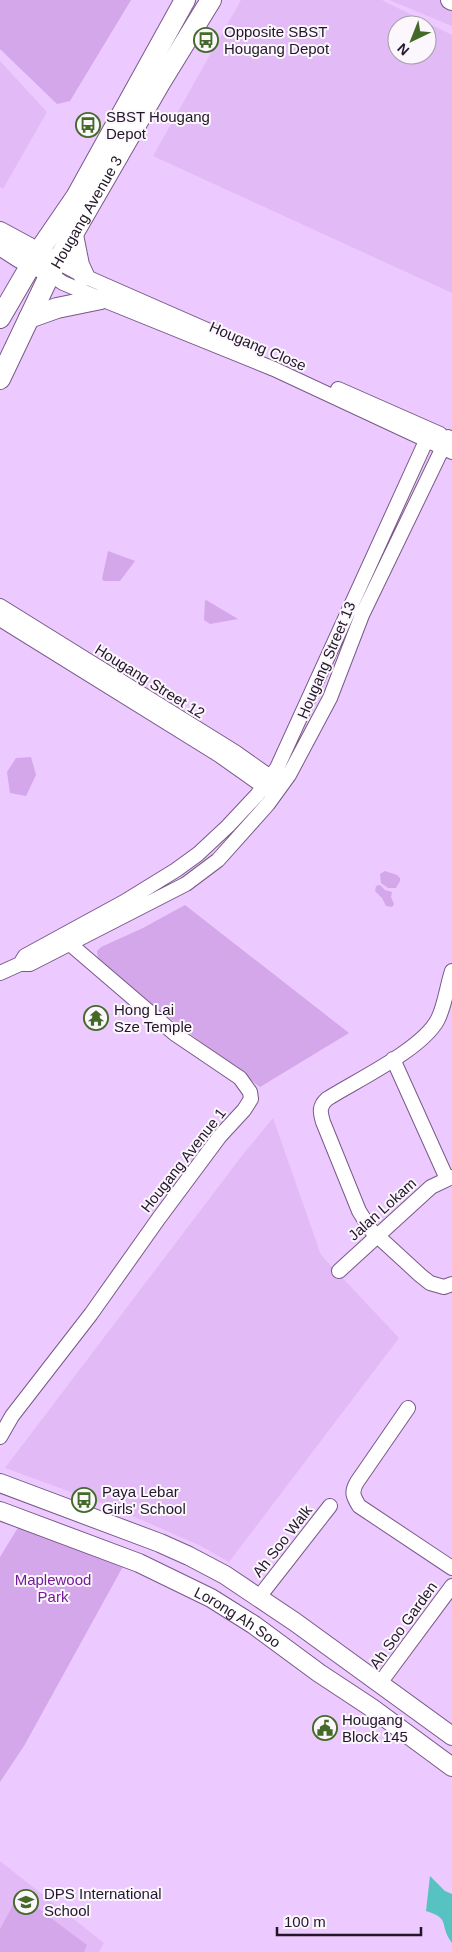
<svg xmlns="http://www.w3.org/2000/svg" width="452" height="1952" viewBox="0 0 452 1952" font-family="Arial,sans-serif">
<rect width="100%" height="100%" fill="#ecc9fe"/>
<path fill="#e2bbf6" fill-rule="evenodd" d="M241 0H382L452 35V293L153 156ZM397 25H427V55H397Z
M389 0H452V26Z
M0 61 47 112 3 189 0 187Z
M273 1118 321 1255 399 1338 229 1562 201 1546 112 1507 5 1468 244 1153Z
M0 1861 104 1943 99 1952H0Z"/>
<path fill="#d4a7ea" d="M0 0H131L70 101 57 104 0 49Z
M108 551 135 561 120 581H104L102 579Z
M206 600 238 619 210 624 204 620 205 601Z
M31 757 36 775 26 796 10 793 7 772 16 758Z
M385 871 397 875 400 878V881L396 888H388L381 883 380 874Z
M380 885 385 890 392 892 391 897 394 904 392 907 386 906 382 898 375 891 376 886Z
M185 905 349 1033 260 1087 142 997 98 959 97 951 101 947 143 928Z
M22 1521 126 1561 24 1746 0 1782V1557Z
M19 1894 87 1945 84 1952H0V1929Z"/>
<path fill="#56c2c1" d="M430 1876 445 1891 452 1894V1943C438 1924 452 1919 426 1911Z"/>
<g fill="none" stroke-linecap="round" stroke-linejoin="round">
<defs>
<path id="minor" d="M58 262 84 276 255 351
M50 274 63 283 101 299 274 369 452 452
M338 389 440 434
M0 606 235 752 276 781
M0 619 219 755 270 791
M20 964 25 956 124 902 176 870 198 854 228 826 257 795 277 768 431 430
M452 971C447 986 445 1005 438 1019 423 1049 357 1080 327 1099 319 1106 320 1112 323 1122L359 1211 371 1230 420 1275 430 1283 444 1287 452 1284
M0 973 20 964H30L186 884 218 860 268 804 289 775 330 698 362 615 448 437
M393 1059 447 1179
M339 1271 431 1187 452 1177
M408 1408 357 1482C351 1492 353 1496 359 1506L452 1568
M0 1437 12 1416 91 1314 159 1218 220 1136 244 1110 251 1099 250 1092 240 1078 175 1034 63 938
M259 1597 330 1506
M380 1683 452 1586"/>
<g id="major">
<path d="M450 0 452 1"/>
<path d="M0 231 50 258"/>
<path d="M0 246 20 259 43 270"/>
<path d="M0 1483 160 1543 189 1556 225 1575 295 1622 452 1736"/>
<path id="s1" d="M0 1511 139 1563 211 1598 254 1625 319 1673 372 1708 452 1767"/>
</g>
<g id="highway">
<path d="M73 235 79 265 84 276"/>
<path d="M0 318 39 251 76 197 185 0"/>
<path d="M29 318 57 308 101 299"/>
<path id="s2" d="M0 379 50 274 160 83 211 0"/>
</g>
</defs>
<use href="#minor" stroke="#795988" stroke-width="16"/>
<use href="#major" stroke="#795988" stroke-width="20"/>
<use href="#highway" stroke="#795988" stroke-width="22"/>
<use href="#minor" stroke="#fff" stroke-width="14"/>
<use href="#major" stroke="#fff" stroke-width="18"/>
<use href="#highway" stroke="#fff" stroke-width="20"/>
</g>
<defs>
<symbol id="bus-ring" viewBox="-11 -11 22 22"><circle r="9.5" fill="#fbf7fd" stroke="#436b27" stroke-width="1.5"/><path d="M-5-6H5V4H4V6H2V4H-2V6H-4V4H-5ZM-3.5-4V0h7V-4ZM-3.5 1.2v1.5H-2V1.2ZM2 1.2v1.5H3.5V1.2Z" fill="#436b27"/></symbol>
<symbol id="temple-ring" viewBox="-11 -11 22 22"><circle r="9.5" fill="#fbf7fd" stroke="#436b27" stroke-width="1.5"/><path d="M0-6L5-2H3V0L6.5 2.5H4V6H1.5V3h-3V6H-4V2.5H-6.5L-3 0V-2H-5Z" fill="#436b27"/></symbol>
<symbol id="civic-ring" viewBox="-11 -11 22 22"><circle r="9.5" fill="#fbf7fd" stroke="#436b27" stroke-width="1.5"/><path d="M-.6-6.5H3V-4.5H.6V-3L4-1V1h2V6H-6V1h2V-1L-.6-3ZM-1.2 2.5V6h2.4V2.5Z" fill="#436b27"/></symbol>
<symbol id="school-ring" viewBox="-11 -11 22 22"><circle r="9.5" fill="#fbf7fd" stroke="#436b27" stroke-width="1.5"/><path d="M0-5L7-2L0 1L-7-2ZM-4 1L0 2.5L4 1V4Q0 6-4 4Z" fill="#436b27"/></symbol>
</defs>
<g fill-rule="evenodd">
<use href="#bus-ring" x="192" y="26" width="28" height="28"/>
<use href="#bus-ring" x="74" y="111" width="28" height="28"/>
<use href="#temple-ring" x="82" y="1004" width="28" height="28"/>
<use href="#bus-ring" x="70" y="1486" width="28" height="28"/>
<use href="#civic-ring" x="311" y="1714" width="28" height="28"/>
<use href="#school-ring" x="12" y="1888" width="28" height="28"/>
</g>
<g text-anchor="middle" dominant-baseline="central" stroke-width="4" stroke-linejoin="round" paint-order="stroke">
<g font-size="15" fill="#231629" stroke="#fbf7fd" text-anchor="start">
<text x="224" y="31">Opposite SBST<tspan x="224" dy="17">Hougang Depot</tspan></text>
<text x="106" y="116">SBST Hougang<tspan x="106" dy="17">Depot</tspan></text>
<text x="114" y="1009">Hong Lai<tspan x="114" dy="17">Sze Temple</tspan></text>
<text x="102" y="1491">Paya Lebar<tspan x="102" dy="17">Girls' School</tspan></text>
<text x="342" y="1719">Hougang<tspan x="342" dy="17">Block 145</tspan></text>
<text x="44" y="1893">DPS International<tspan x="44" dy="17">School</tspan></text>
</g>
<g font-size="15" fill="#231629" stroke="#fbf7fd">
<text stroke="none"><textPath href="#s2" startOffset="188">Hougang Avenue 3</textPath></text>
<text transform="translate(258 346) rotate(23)">Hougang Close</text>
<text transform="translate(326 660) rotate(-67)">Hougang Street 13</text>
<text transform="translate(150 681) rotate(32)">Hougang Street 12</text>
<text transform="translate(183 1160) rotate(-52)">Hougang Avenue 1</text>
<text transform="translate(382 1209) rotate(-42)">Jalan Lokam</text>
<text transform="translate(282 1541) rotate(-52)">Ah Soo Walk</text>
<text stroke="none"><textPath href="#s1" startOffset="261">Lorong Ah Soo</textPath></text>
<text transform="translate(403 1625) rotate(-54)">Ah Soo Garden</text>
</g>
<g font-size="15" fill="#771a99" stroke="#fbf7fd">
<text x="53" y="1579">Maplewood<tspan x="53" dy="17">Park</tspan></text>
</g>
</g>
<g transform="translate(412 40) rotate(223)"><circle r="24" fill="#fbf7fd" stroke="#a59da8"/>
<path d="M0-4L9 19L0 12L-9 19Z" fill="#436b27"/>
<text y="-8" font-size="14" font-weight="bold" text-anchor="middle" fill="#231629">N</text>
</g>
<path d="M277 1927v8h144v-8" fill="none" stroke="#231629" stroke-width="2.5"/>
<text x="284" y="1927" font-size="15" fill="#231629" stroke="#fbf7fd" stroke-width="4" paint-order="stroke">100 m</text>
</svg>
